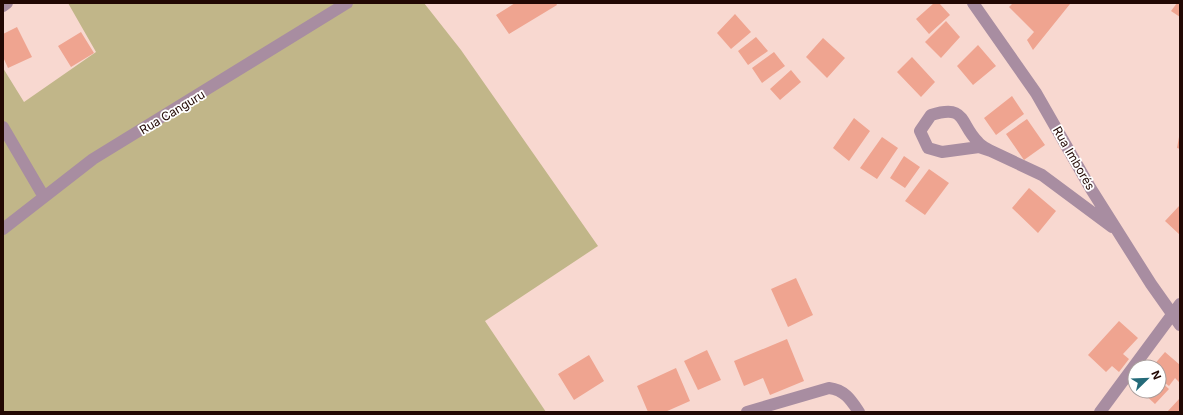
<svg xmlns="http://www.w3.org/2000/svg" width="1183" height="415" viewBox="0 0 1183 415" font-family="Inter,sans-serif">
<rect width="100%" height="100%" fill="#f8d8d0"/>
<path fill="#c1b689" d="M68 3H424L461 50 598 246 485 321 546 412H3V68L24 102 96 52Z"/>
<path fill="#efa490" d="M515 3H556L557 5 509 34 496 15Z
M934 3H939L950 15 929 34 916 19Z
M1013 3H1069L1070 4 1033 50 1027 40 1034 32 1009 7Z
M1177 3H1180V17L1171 11Z
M735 14 751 32 731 49 717 33Z
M946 21 960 37 941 58 925 42Z
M17 27 32 57 8 68 3 57V34Z
M81 32 94 53 71 67 58 46Z
M756 37 768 51 748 65 738 51Z
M823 38 845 58 827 78 806 57Z
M978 45 996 66 973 85 957 66Z
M774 52 785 66 762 83 752 68Z
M912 57 935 82 921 97 897 72Z
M791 70 801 82 780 100 770 89Z
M1012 96 1024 114 996 135 984 118Z
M854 118 870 131 849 161 833 148Z
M1027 119 1045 145 1024 160 1006 134Z
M882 137 898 148 877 179 860 168Z
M1179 137 1180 138V149L1177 148Z
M904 156 920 167 905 188 890 178Z
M929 169 949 183 925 215 905 201Z
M1029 188 1056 211 1038 233 1012 208Z
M1180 205V235L1165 221Z
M796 278 813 315 788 327 771 289Z
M1119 321 1138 338 1123 354 1129 359 1119 372 1112 366 1106 372 1088 355Z
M787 339 804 381 770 395 763 378 744 386 734 361Z
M707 350 721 380 698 390 684 361Z
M1165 352 1180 365V383L1175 378 1169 386 1159 378V367H1152Z
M589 355 604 381 574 400 558 374Z
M676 368 690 401 665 412H648L637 386Z
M1159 380 1169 389 1155 404 1141 391H1159Z
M1180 398V412H1167Z"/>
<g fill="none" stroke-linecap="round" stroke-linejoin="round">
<path stroke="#a88da1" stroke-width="12" d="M973 3 1036 93 1091 189 1151 284 1180 325
M3 6 7 3
M3 127 44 197
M991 151C986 148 981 146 978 142 959 123 967 104 931 115L920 131 928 148 942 152 979 147 991 151 1042 175 1112 227
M3 229 93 159 347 3
M747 412 829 388C845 390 851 400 859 412
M1100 412 1180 304"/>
</g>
<g text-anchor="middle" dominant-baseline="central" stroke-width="3.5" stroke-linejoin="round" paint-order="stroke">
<g font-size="12" fill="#220803" stroke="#fff">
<text transform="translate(172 112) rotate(-31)">Rua Canguru</text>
<text transform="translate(1074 158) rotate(60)">Rua Imborés</text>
</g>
</g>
<rect width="1183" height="415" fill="none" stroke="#220803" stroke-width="8"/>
<g transform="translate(1147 379) rotate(67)"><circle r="19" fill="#ffffff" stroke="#a79c9a"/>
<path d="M0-3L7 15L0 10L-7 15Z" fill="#246a79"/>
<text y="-6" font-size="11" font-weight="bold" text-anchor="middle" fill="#220803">N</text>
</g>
</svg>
